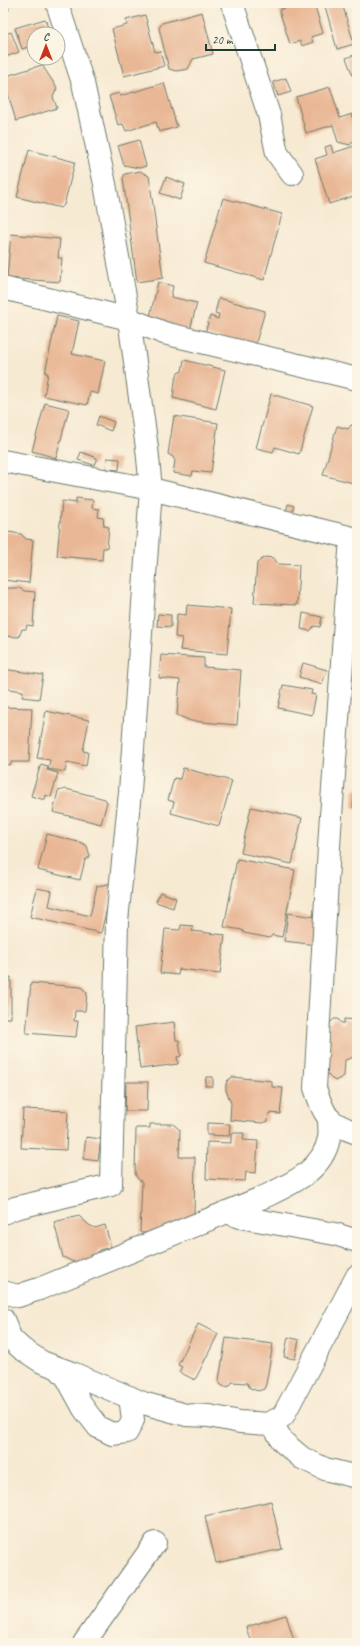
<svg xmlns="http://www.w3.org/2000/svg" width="360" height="1646" viewBox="0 0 360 1646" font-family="Caveat,sans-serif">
<rect width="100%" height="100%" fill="#fcf5e5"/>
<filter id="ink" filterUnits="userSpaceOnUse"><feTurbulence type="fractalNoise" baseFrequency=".025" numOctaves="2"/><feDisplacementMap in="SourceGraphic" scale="8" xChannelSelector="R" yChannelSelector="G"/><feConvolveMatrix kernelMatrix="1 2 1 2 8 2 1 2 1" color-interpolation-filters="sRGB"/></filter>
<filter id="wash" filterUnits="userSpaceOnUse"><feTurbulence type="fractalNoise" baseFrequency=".012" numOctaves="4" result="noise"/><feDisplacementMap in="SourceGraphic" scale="16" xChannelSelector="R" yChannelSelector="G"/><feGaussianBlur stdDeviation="0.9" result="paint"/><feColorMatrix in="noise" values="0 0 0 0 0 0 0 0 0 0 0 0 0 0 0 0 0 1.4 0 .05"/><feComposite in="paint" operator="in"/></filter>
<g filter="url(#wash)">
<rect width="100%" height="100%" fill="#f7ead3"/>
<g id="blocks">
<path fill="#e9b795" d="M3 3H18L8 6 9 10 3 11Z
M299 3H314L323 33 311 37 313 42 302 46 300 41 290 44 279 10Z
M335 3H342L354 44 337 49 325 6Z
M202 12 213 54 193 59 188 69 176 71 169 69 159 28 162 23Z
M145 15 155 52 160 51 164 66 124 76 112 29 127 25 126 20Z
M45 19 50 34H34V45L22 49 15 28Z
M11 32 19 52 3 58V35Z
M357 54V86L346 58Z
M42 65 57 88 53 97 57 108 16 121 3 77Z
M286 78 291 92 278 96 273 82Z
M164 83 177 127 159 132 156 122 126 131 123 124 118 125 109 96 119 93 120 96Z
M330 87 340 118 352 114 357 138 350 145 338 142 333 125 306 133 296 97Z
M139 140 146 166 139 168 124 165 118 146Z
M331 145 333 153 354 146 357 156V195L329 204 315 159 327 155 325 147Z
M29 150 75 162 64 205 61 208 17 197Z
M140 171 149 176 163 278 137 282 123 178 125 174Z
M166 177 185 184 180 200 160 193Z
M223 198 282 214 264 280 204 263Z
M11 234 60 239 58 258H62L60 282 7 278Z
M158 282 173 286 171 297 197 303 190 330 149 321Z
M219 298 265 311 255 346 205 333 210 316 218 319 219 314 215 313Z
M57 316 79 321 72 354 105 361 98 394 90 392 87 405 44 396 48 373H45Z
M184 360 225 370 216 409 173 398 175 381 178 373 182 371Z
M271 394 313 406 299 454 275 447 273 452 256 448Z
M45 403 69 409 56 458 32 451Z
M99 416 114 422 111 431 96 425Z
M174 416 218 423 211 473 193 471 192 476 173 473 175 461 173 457 168 454Z
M351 425 357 426V484L323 475 337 426 348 429Z
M81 452 97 458 94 465 78 460Z
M107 458 120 459 119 470 106 469Z
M76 498 93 500 92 508 99 509 98 517 103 518 104 526 109 527 107 548H103L102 560 57 556 62 501 76 503Z
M288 504 294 506 292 513 286 512Z
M8 532 21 534 26 539 33 540 29 583 3 580V533Z
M265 557 274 558 278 564 299 565 297 605 254 603 257 563Z
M3 588H19L24 591 35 592 33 626 27 625 26 629H22L19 637 3 636Z
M187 605 231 609 227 654 180 650 182 638 175 637 177 614 186 615Z
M303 613 322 617 320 627 314 626 310 631 301 629Z
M158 614 171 615V627L157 626Z
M161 655 204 658V667L241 670 237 725 191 721 177 715 180 680 159 678Z
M303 663 327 670 322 684 299 677Z
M3 669 43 675 39 699 22 697 23 691 3 688Z
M283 685 312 690 311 694 316 695 312 715 278 708Z
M3 707 32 708 29 762H11V765L3 764Z
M46 711 89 720 83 751 88 752 86 766 67 762 65 772 48 769 50 760 37 758Z
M41 764 48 766 47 770 58 773 51 797 46 795 45 800 31 796Z
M183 768 232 781 219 826 171 813 174 802 168 800 174 778 180 779Z
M66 789 105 799 107 802 101 824 53 812 58 791Z
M354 790H357V808H353Z
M251 807 302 818 292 864 241 853Z
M47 834 82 843 87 846 90 856 85 860 80 880 38 870Z
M237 859 295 870 282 937 272 935 270 938 244 933 242 930 224 927Z
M113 883 101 933 30 917 37 888 52 891 49 906 90 916 97 886Z
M160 892 176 898 173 908 156 902Z
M288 913 321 918 317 945 284 941Z
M356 914H357V949L354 948Z
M181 925 193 926 192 931 225 935 220 974 179 969 178 975 160 973 165 929 180 930Z
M3 977H11V1018H3Z
M31 983 81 987 87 993 85 1011H75L74 1021H78L76 1037 26 1033Z
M334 1019H338L341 1023H344V1019L356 1020 357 1025V1056L345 1060 344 1076 335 1081 326 1072 330 1023Z
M174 1022 176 1040H179L181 1056 177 1057 178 1064 140 1069 135 1027Z
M206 1077H213V1086H205Z
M232 1077 272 1081V1087L283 1088 280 1114 269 1113 268 1121 263 1123 230 1120 231 1103 226 1090V1085L227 1081Z
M126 1082H148L147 1111H125Z
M23 1109 68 1111 66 1150 21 1148Z
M207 1123 230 1124 229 1136 207 1135Z
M150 1124H173L180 1130 179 1157H195L194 1215 153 1232 142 1233 140 1232 142 1182 137 1178 135 1173 136 1128H150Z
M231 1133H244L243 1140 258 1141 256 1173 246 1172 245 1181 206 1179 207 1142 231 1143Z
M86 1137 101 1139 98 1161 83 1159Z
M79 1216 89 1225 95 1228 105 1225 111 1247 99 1250 96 1255 82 1266 63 1257 54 1222Z
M198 1324 218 1334 195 1380 179 1372 182 1367 178 1365Z
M288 1337 299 1340 295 1359 284 1357Z
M226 1338 273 1344 266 1384 264 1389 258 1391 250 1388 247 1383 232 1382 230 1386 225 1387 221 1385 219 1380Z
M271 1501 282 1549 216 1563 205 1516Z
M286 1615 295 1643H251L246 1627Z"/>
</g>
</g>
<g filter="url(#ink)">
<use href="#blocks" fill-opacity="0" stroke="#6b7a6c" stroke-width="1"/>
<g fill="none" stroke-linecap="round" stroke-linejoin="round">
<defs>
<path id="minor" d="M232 3 269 115 277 153 292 174
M3 288 129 319 164 333 357 379
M3 461 151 489 357 539
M351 538 330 830 315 1088C325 1117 327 1123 357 1133
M226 1212 240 1217 335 1234 357 1241
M3 1213 15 1208 111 1185 117 921 130 792 151 489 147 448 129 319 105 184 83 83 57 3
M3 1292 18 1296 39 1289 266 1196C293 1183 323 1170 329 1138 330 1132 329 1125 329 1119
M3 1319 11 1339 22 1349 42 1362 72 1373 143 1403 186 1415 209 1416 240 1422 268 1424 283 1416 357 1276
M58 1368 67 1378 84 1409 98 1427 112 1434 127 1432 133 1420 130 1397
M271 1422 283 1442 302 1458 325 1469 357 1477
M84 1643 155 1543"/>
</defs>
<use href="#minor" stroke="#6b7a6c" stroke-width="24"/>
<use href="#minor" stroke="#fff" stroke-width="22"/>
</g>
</g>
<rect width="360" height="1646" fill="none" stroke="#fcf5e5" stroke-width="16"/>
<g transform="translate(46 46)"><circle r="19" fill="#fcf5e5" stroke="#a4ab9e"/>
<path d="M0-3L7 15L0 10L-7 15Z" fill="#c8321e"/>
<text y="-6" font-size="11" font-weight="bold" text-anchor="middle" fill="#1f3d34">С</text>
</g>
<path d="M206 44v6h69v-6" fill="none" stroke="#1f3d34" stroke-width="2"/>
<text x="212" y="44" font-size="12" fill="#1f3d34" stroke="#fcf5e5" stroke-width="3" paint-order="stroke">20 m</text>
</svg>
